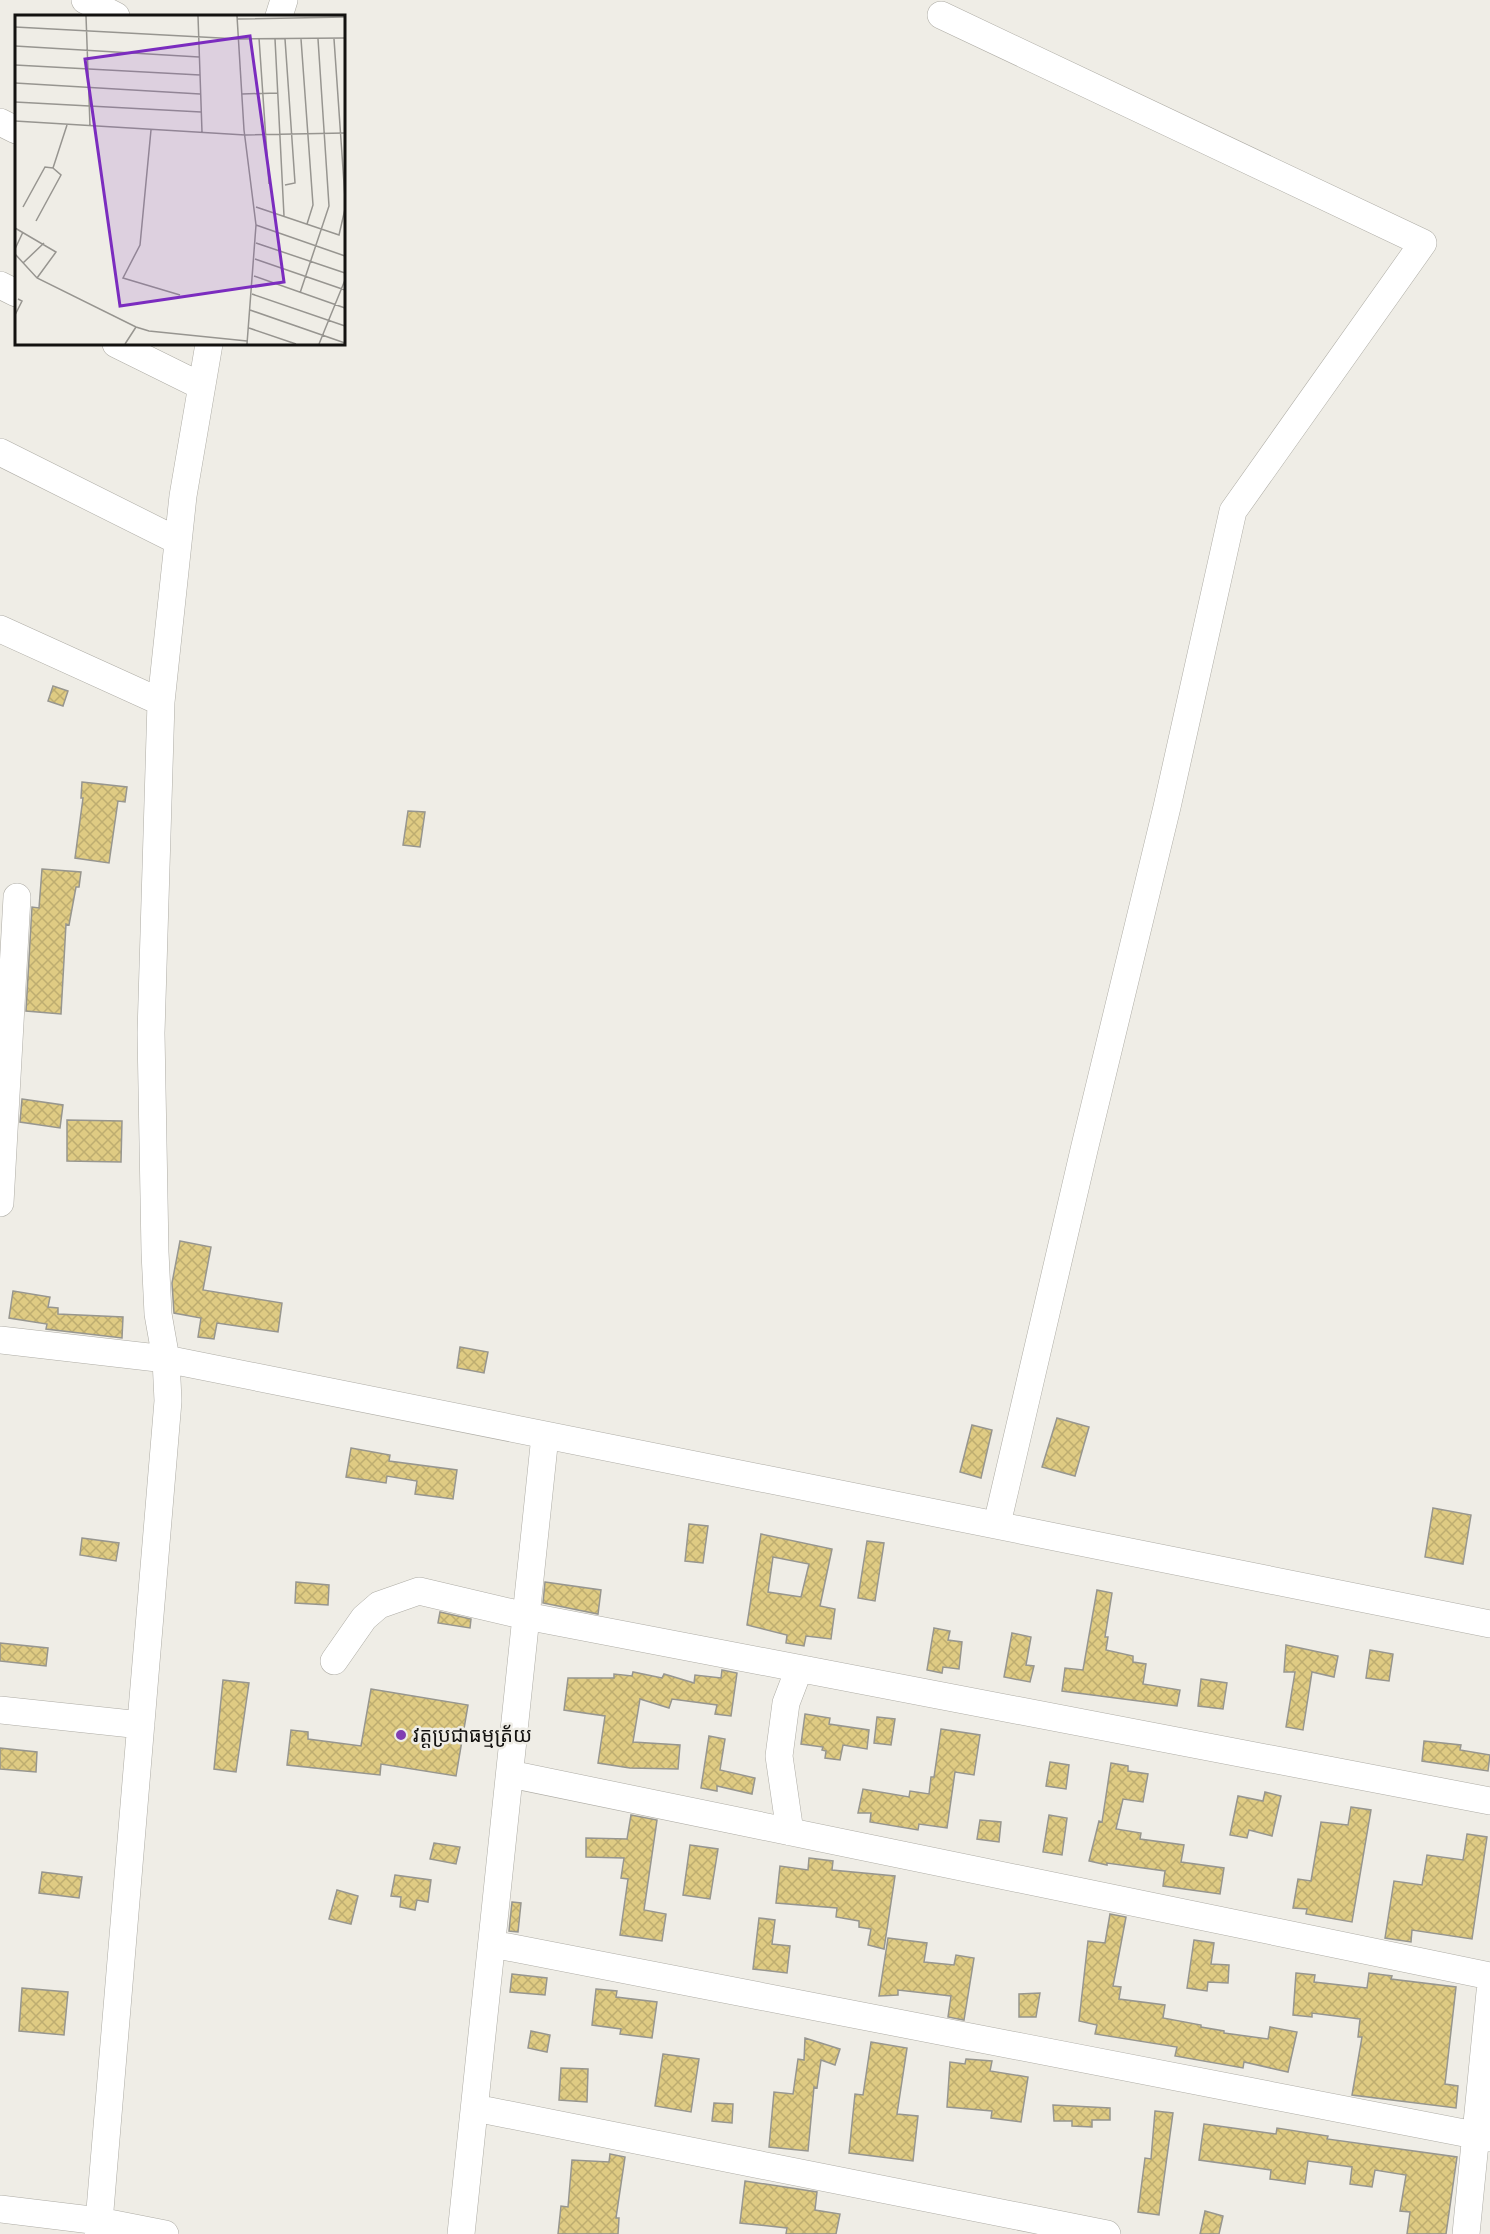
<svg xmlns="http://www.w3.org/2000/svg" width="1490" height="2234" viewBox="0 0 1490 2234" font-family="Helvetica,'Noto Sans Khmer',sans-serif">
<defs>
<pattern id="building-cross-hatch" width="8" height="8" patternUnits="userSpaceOnUse" patternTransform="scale(1.5)"><rect width="8" height="8" fill="#dfcb83"/><path d="M0 0l8 8M0 8l8-8" fill="none" stroke="#bead70"/></pattern>
</defs>
<rect width="100%" height="100%" fill="#efede6"/>
<path fill="url(#building-cross-hatch)" stroke="#97968f" stroke-width="1.5" fill-rule="evenodd" d="M53 686 68 691 63 706 48 701Z
M82 782 127 787 125 802 118 801 109 863 75 858 83 798H81Z
M408 811 425 812 420 847 403 845Z
M42 869 81 872 79 887H76L69 925 66 924 61 1014 26 1011 32 907 39 908Z
M22 1099 63 1105 60 1128 20 1122Z
M67 1120 122 1121 121 1162 67 1161Z
M180 1241 211 1247 203 1290 282 1303 278 1332 217 1323 214 1339 198 1337 201 1318 174 1313 172 1283Z
M13 1291 50 1297 48 1307 58 1308V1314L123 1317 122 1338 46 1329 47 1324 9 1318Z
M460 1347 488 1352 484 1373 457 1368Z
M1057 1418 1089 1427 1075 1476 1042 1467Z
M972 1425 992 1430 981 1478 960 1472Z
M351 1448 390 1455 389 1461 457 1470 453 1499 415 1494 417 1481 387 1476 386 1483 346 1477Z
M1433 1508 1471 1515 1463 1564 1425 1557Z
M689 1524 708 1526 703 1563 685 1561Z
M761 1534 832 1549 820 1606 835 1609 831 1639 806 1636 804 1646 786 1643 787 1635 747 1625ZM773 1557 809 1564 801 1597 768 1592Z
M82 1538 119 1543 116 1561 80 1555Z
M867 1541 884 1543 875 1601 858 1598Z
M296 1582 329 1585 328 1605 295 1603Z
M545 1582 601 1590 598 1614 543 1603Z
M1097 1590 1112 1593 1105 1637H1108L1106 1650 1133 1656V1662L1146 1664 1143 1684 1180 1690 1177 1706 1062 1691 1065 1668 1083 1670Z
M440 1612 471 1619 470 1628 438 1623Z
M934 1628 950 1631 948 1640 962 1642 959 1669 943 1667 942 1673 927 1670Z
M1012 1633 1031 1637 1026 1665 1034 1666 1030 1682 1004 1677Z
M0 1643 48 1648 46 1666 0 1661Z
M1286 1645 1338 1656 1334 1677 1312 1672 1303 1730 1286 1727 1295 1672H1284Z
M1370 1650 1393 1654 1389 1681 1366 1678Z
M722 1670 737 1673 731 1716 715 1714 717 1705 672 1699 669 1708 640 1699 633 1742 680 1745 678 1769 630 1768 598 1763 605 1716 564 1710 568 1678H614V1674L632 1676 633 1672 662 1678 664 1674 694 1683 695 1675 721 1678Z
M1201 1679 1227 1683 1223 1709 1198 1706Z
M223 1680 249 1683 236 1772 214 1769Z
M371 1689 468 1705 456 1776 381 1764 380 1775 287 1765 291 1730 308 1732V1739L361 1746Z
M805 1714 830 1718 829 1724 869 1730 867 1749 843 1745 840 1760 825 1758 826 1751 822 1750 823 1747 801 1744Z
M877 1717 895 1719 891 1745 874 1743Z
M941 1729 980 1735 974 1775 955 1772 947 1828 919 1824 918 1830 870 1822 871 1813H858L863 1789 909 1797 910 1791 929 1794 931 1777H934Z
M709 1736 725 1739 720 1770 755 1778 752 1794 717 1786V1791L701 1788Z
M1424 1741 1461 1745 1460 1750 1490 1755 1488 1771 1422 1761Z
M0 1748 37 1752 36 1772 0 1769Z
M1050 1762 1069 1765 1066 1789 1046 1786Z
M1111 1763 1128 1766V1771L1148 1774 1143 1802 1123 1799 1116 1829 1141 1833 1140 1839 1184 1845 1181 1862 1224 1868 1220 1894 1163 1886 1165 1871 1107 1863V1865L1089 1861 1099 1821 1102 1822Z
M1265 1792 1281 1796 1272 1836 1249 1830 1247 1838 1230 1835 1238 1796 1263 1801Z
M1351 1807 1371 1810 1352 1922 1306 1914 1307 1909 1293 1908 1298 1879 1311 1881 1321 1822 1348 1825Z
M631 1815 657 1820 644 1910 666 1914 662 1941 620 1935 628 1879 621 1878 624 1858 586 1857V1838L627 1839Z
M1049 1815 1067 1818 1062 1855 1043 1852Z
M980 1820 1001 1822 999 1842 977 1839Z
M1467 1834 1487 1837 1472 1939 1412 1930 1411 1942 1385 1938 1394 1881 1422 1885 1427 1855 1463 1860Z
M434 1843 460 1847 456 1864 430 1859Z
M690 1845 718 1849 710 1899 683 1895Z
M809 1858 833 1861 832 1870 895 1876 884 1949 868 1945 871 1929 859 1927V1921L836 1917 837 1908 776 1903 780 1866 808 1870Z
M42 1872 82 1877 79 1898 39 1893Z
M395 1875 431 1880 428 1902 417 1900 415 1910 400 1907 401 1897 391 1896Z
M337 1890 358 1896 351 1924 329 1919Z
M512 1902 521 1903 518 1932 509 1931Z
M1110 1914 1126 1917 1113 1986 1121 1987 1119 1999 1165 2005 1163 2018 1201 2025V2027L1224 2031V2033L1268 2039 1270 2027 1297 2032 1288 2072 1244 2062 1243 2068 1175 2056 1177 2047 1095 2034 1097 2025 1079 2021 1088 1941 1105 1943Z
M759 1918 775 1920 772 1944 790 1946 787 1973 753 1969Z
M888 1938 927 1943 924 1962 954 1965 956 1955 974 1958 964 2020 948 2017 951 1996 898 1990V1995L879 1996Z
M1194 1940 1214 1943 1211 1964 1229 1965 1228 1983 1208 1982 1207 1991 1187 1988Z
M1296 1973 1315 1975 1314 1982 1367 1988 1369 1973 1392 1976 1391 1979 1456 1987 1445 2084 1458 2086 1456 2108 1352 2095 1362 2037H1358L1360 2019 1312 2013V2017L1293 2015Z
M512 1974 547 1978 545 1995 510 1992Z
M22 1988 68 1992 64 2035 19 2031Z
M596 1989 617 1991 616 1997 657 2002 652 2038 620 2034 621 2029 592 2025Z
M1040 1993 1036 2017H1019V1994Z
M531 2031 550 2035 547 2052 528 2048Z
M805 2038 840 2049 835 2065 821 2060 817 2088 814 2087 808 2151 769 2147 774 2092 793 2094 798 2059 804 2060Z
M871 2042 907 2048 897 2114 918 2116 913 2161 849 2153 855 2094 863 2095Z
M663 2054 699 2059 691 2112 655 2106Z
M966 2059 992 2061 990 2071 1028 2077 1021 2122 991 2118 992 2111 947 2107 950 2062 965 2064Z
M561 2068 588 2069 587 2102 559 2100Z
M714 2103 733 2104 732 2123 712 2121Z
M1053 2105 1110 2108V2120H1092V2127L1072 2126V2121H1054Z
M1155 2111 1173 2113 1159 2215 1138 2212 1145 2158 1151 2159Z
M1204 2124 1276 2134 1277 2128 1328 2136 1327 2139 1457 2157 1446 2234H1407L1410 2212 1400 2211 1406 2175 1375 2170 1372 2187 1350 2184 1352 2167 1308 2161 1305 2184 1270 2179 1271 2170 1199 2160Z
M610 2154 625 2157 616 2218H619L618 2234H558L561 2206 568 2207 572 2160 609 2162Z
M745 2181 817 2192 815 2210 840 2214 836 2234H786L787 2228 740 2223Z
M1205 2211 1223 2216 1219 2234H1200Z"/>
<g fill="none" stroke-linecap="round" stroke-linejoin="round">
<defs>
<path id="minor" d="M85 0 116 16
M941 15 1423 243 1233 511 1167 807 1084 1150 997 1524
M279 16 284 0
M0 122 16 130
M0 285 16 293
M116 344 201 386
M0 452 178 541
M0 629 161 702
M0 1203 17 897
M0 1340 166 1359 1490 1624
M334 1661 364 1618 379 1605 419 1591 526 1616 1490 1801
M0 1710 141 1725
M510 1774 1490 1976
M790 1832 779 1756 786 1703 799 1669
M492 1944 1490 2138
M475 2108 1107 2234
M0 2209 99 2221 165 2234
M98 2234 168 1401 166 1359 158 1314 155 1252 151 1033 161 702 183 496 209 344
M461 2234 545 1436
M1466 2234 1490 1992"/>
</defs>
<use href="#minor" stroke="#aeaca5" stroke-width="28"/>
<use href="#minor" stroke="#fff" stroke-width="27"/>
</g>
<circle fill="#813eb2" stroke="#efede6" stroke-width="2" cx="401" cy="1735" r="6"/>
<g text-anchor="middle" dominant-baseline="central" stroke-width="5" stroke-linejoin="round" paint-order="stroke">
<g font-size="20" fill="#131210" stroke="#efede6" text-anchor="start">
<text x="413" y="1735">វត្តប្រជាធម្មត្រ័យ</text>
</g>
</g>
<g transform="translate(15 15)">
<rect width="330" height="330" fill="#efede6"/>
<path fill="none" stroke="#979590" stroke-width="1.5" d="M71 1 75 111M183 1 187 117M222 1 229 115 241 210 232 329M222 4 330 2M0 12 224 24 330 23M244 23 254 169M260 24 269 201M270 24 280 168 270 170M286 24 298 190 292 209M319 24 330 183M0 31 184 42M0 50 185 60M0 68 185 79M227 79 263 78M0 87 186 97M0 106 230 120 330 118M136 115 125 230 108 263 165 280M8 192 30 152 38 153M241 192 324 220 330 194M21 206 46 160 38 153 52 110M241 210 330 241M0 213 41 237 22 263M241 228 330 258M0 234 8 217M0 239 22 263 121 312 134 316 232 326M240 244 330 275M8 248 29 228M239 261 330 293M285 278 314 191 303 24M237 279 330 311M235 295 330 328M0 300 7 286 3 284M234 313 281 329M110 329 121 312M304 329 330 265"/>
<path fill="#7b2cbf" fill-opacity="0.15" stroke="#7b2cbf" stroke-width="3" d="M235 21 269 267 105 291 70 44Z"/>
<rect width="330" height="330" fill="none" stroke="#131210" stroke-width="3"/>
</g>
</svg>
